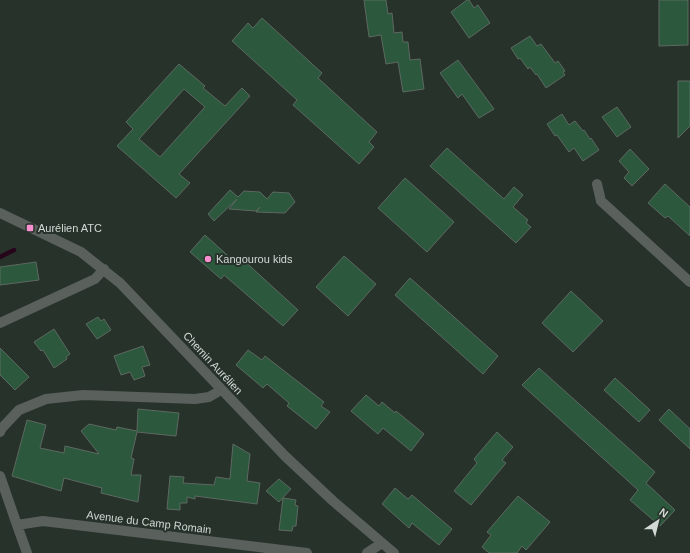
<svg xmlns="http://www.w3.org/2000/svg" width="690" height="553" viewBox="0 0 690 553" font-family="Arial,sans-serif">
<rect width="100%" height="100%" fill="#26322a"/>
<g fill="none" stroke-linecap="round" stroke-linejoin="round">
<path stroke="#26041a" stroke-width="4.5" d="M0 257 14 250"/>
</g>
<path fill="#2c583d" stroke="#5d6961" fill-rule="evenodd" d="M364 0H386L388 14 392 13 394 33 402 32 403 42H408L410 60 420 59 424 89 403 92 398 62 386 64 381 35 369 37Z
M467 0H469L474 8 478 5 490 23 469 38 451 12Z
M659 0H688V45L659 46Z
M262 18 322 73 318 78 377 132 369 142 374 147 359 164 293 105 297 100 232 41 248 23 253 28Z
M530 36 537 46 541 44 555 63 558 61 565 71 563 72 565 75 546 88 537 74 536 75 530 67 528 69 520 58 518 59 511 48Z
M458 60 494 109 479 118 462 94 458 98 440 73Z
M179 64 205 86 203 88 225 106 242 88 250 96 179 174 190 183 176 198 117 146 133 129 126 122ZM184 89 205 107 160 157 139 139Z
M678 81H690V126L678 138Z
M617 107 631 127 617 137 602 117Z
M562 114 569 125 575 121 583 131 584 130 590 139 591 138 599 150 583 161 574 148 569 152 557 135 555 136 547 124Z
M447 148 504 199 514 187 523 195 513 207 528 220 526 223 531 227 516 243 430 166Z
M630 149 649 169 632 186 624 178 629 172 619 161Z
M405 178 454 222 427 252 378 208Z
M665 184 690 207V236L668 216 665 218 648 203Z
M230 190 238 197 244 191 260 192 267 199 273 192 289 193 295 202 285 213 256 212 260 207 256 211 229 209 237 199 214 221 208 214Z
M205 235 236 263 240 257 298 310 283 326 224 275 221 279 190 252Z
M344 256 376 284 348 316 316 287Z
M36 262 39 280 0 285V267Z
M410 278 498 356 483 374 395 295Z
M571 291 603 321 573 352 542 323Z
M98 317 101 321 104 319 111 330 97 339 86 324Z
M54 329 70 354 66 357 67 359 54 368 43 350 41 351 34 342Z
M143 346 150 365 142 367 145 376 134 380 130 372 121 375 114 356Z
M0 348 29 377 15 390 0 375Z
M248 350 262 360 265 356 324 402 321 406 330 412 316 429 287 406 289 403 267 384 263 388 236 365Z
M539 368 655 472 646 483 675 510 660 526 630 500 638 490 522 385Z
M615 378 650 410 639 422 604 390Z
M366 395 379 406 382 402 395 413 396 411 424 434 411 451 383 428 378 434 351 411Z
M138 409 179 413 176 436 137 432 131 458 134 459 131 475H141L138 502 101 493 102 488 64 478 61 491 12 476 27 420 46 425 40 448 64 453 65 446 99 454 81 431 89 424 116 430 117 427 137 431Z
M669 409 690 429V449L659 420Z
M497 432 513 447 502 460 506 463 471 505 454 491 477 463 474 459Z
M233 444 250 454 247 481 260 483 257 504 195 496V499L187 497V503H180V510L167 509 170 476 184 477 183 483 214 485 216 477 230 479Z
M279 479 291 489 279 502 266 491Z
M395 488 408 499 412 495 452 529 439 545 412 523 409 528 382 504Z
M518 496 550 522 526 550 522 546 517 553H489L482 547 491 535 487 532Z
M283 498 296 500 295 505 298 506 296 526H293L292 531 279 530Z"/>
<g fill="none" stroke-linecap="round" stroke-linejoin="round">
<path stroke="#5a605c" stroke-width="10" d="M597 184 601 201 690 282
M0 213 81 252 120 283 285 456 333 501 394 553
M0 323 95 279 104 269
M0 432 2 428 19 410 46 399 83 395 195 399 209 397 221 390
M0 476 17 525
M27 553 17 525 43 521 307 553
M367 553 382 543"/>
</g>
<g fill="#f790ce" stroke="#26322a" stroke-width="1.5">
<rect x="26" y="224" width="8" height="8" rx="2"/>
<circle cx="208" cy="259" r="4"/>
</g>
<g text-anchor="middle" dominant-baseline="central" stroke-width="4" stroke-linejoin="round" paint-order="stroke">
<g font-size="11" fill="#d2d9d4" stroke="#26322a" text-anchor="start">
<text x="38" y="228">Aurélien ATC</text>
<text x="216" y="259">Kangourou kids</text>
</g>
<g font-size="11" fill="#d2d9d4" stroke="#26322a">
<text transform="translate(213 363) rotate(47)">Chemin Aurélien</text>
<text transform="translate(149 522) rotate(7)">Avenue du Camp Romain</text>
</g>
</g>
<g transform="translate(658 521) rotate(35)" stroke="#26322a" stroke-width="3" paint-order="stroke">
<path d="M0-3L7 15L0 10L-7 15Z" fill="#d2d9d4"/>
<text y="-6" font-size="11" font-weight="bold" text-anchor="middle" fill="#d2d9d4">N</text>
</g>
</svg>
